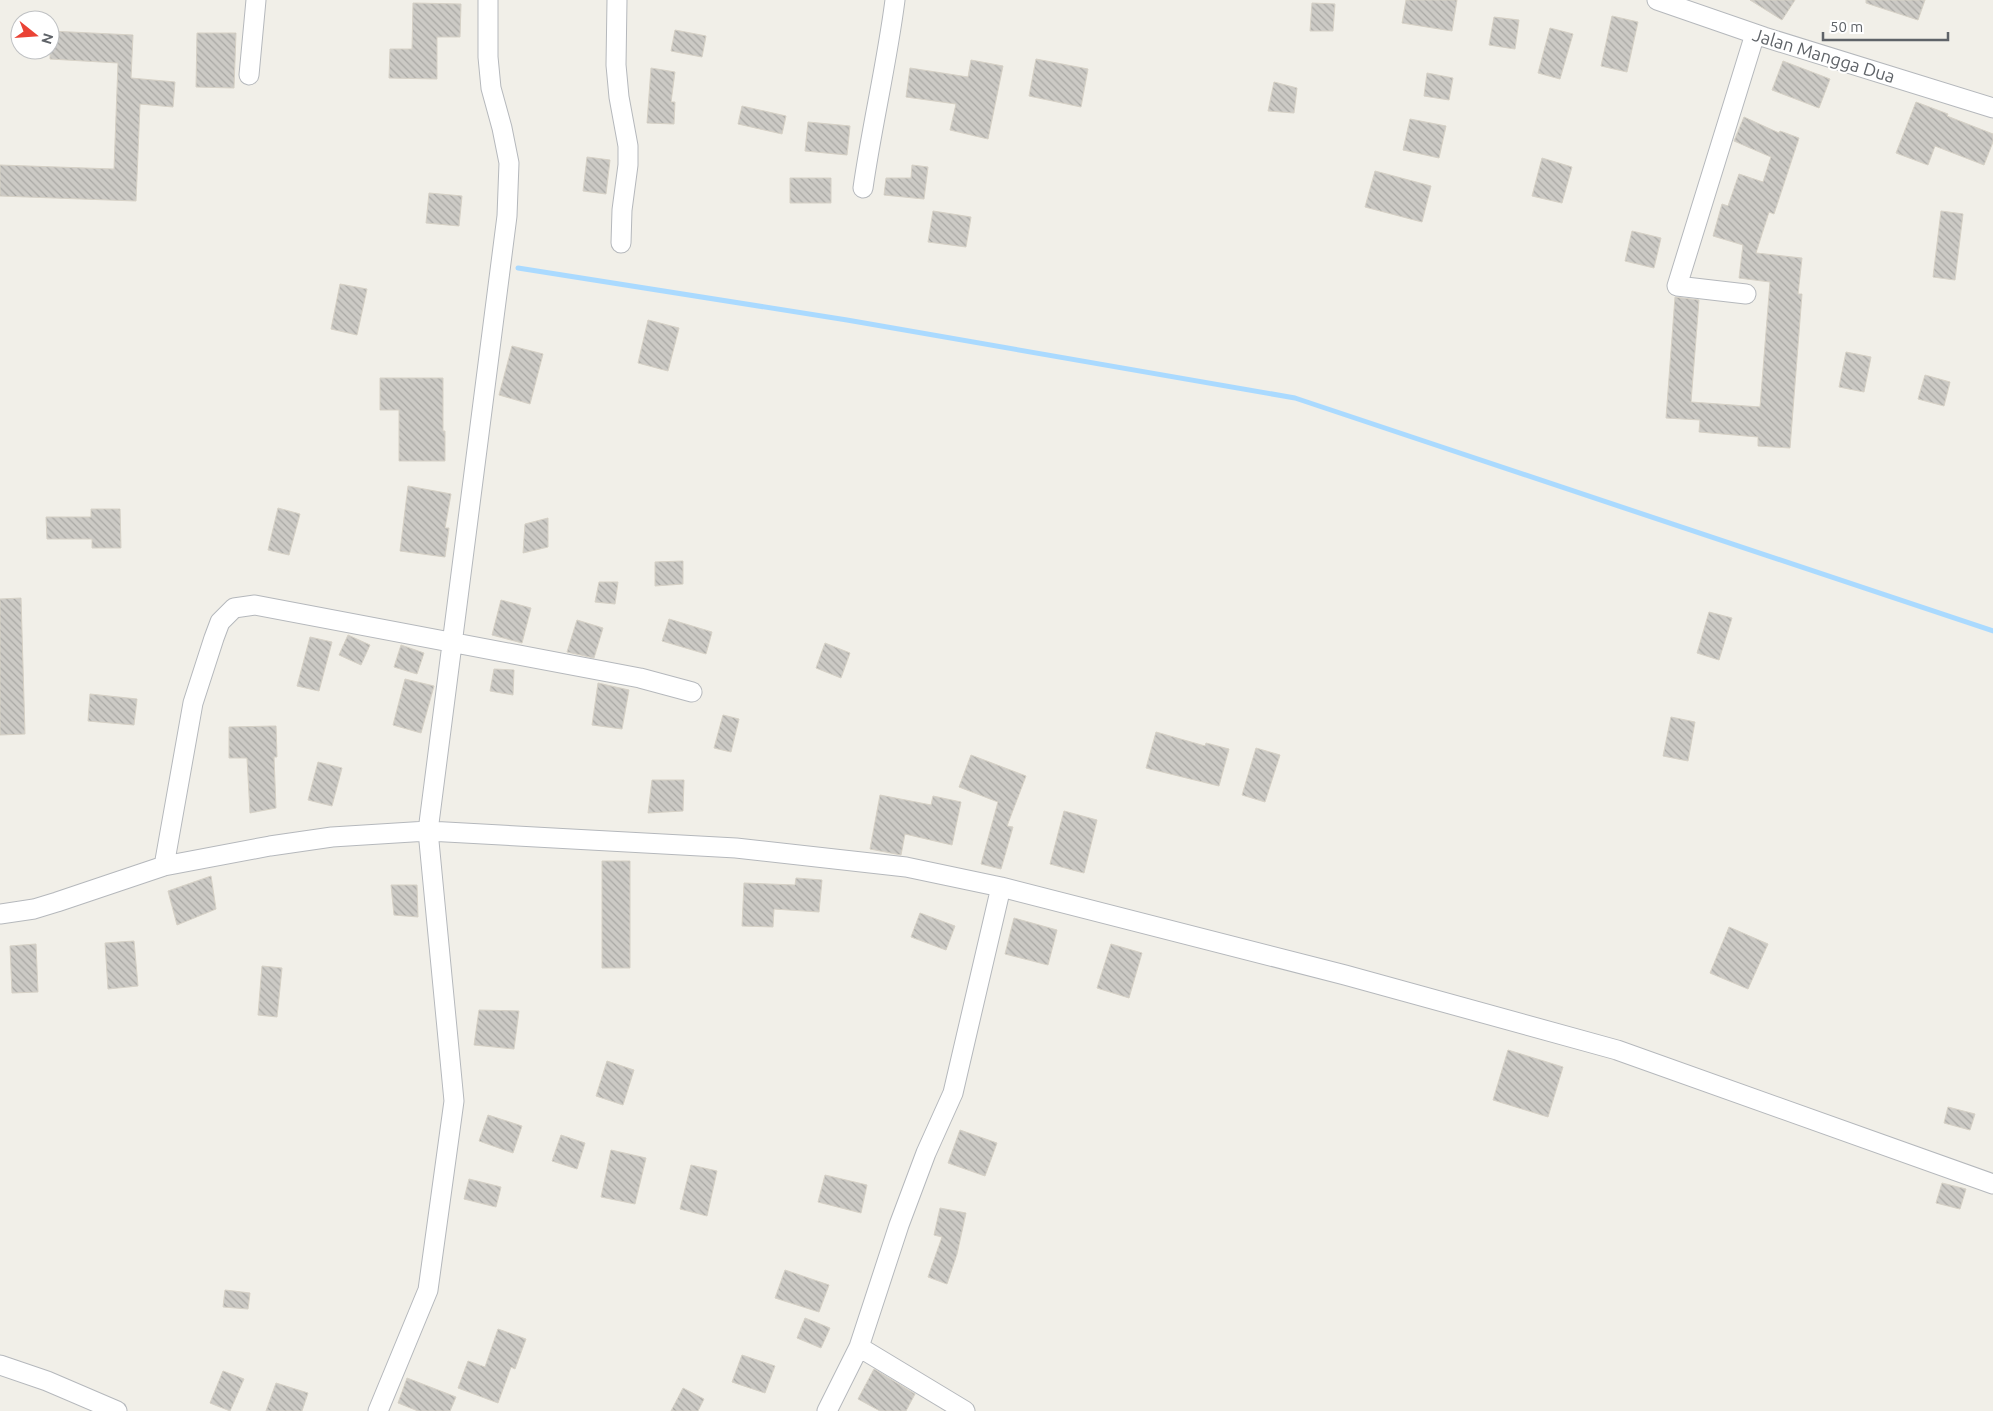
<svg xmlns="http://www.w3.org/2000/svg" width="1993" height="1411" viewBox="0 0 1993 1411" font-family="Ubuntu,sans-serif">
<defs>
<pattern id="building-back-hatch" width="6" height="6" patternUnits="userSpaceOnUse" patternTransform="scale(1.25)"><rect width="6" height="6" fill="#cccac5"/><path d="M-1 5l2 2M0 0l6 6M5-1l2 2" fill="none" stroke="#a9a8a4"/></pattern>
</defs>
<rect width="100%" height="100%" fill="#f1efe8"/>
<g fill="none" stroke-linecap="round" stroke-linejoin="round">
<path stroke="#aadaff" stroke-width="5" d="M518 268 847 320 1295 398 1993 631"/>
</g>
<path fill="url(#building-back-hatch)" stroke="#d6d1c6" d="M1406 0H1457L1452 31 1402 23Z
M1750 0H1795L1782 20Z
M1866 0H1925L1918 20 1866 3Z
M413 3 461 4 460 37H437V79L389 78 390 49H412Z
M1312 3 1335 4 1333 31H1310Z
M1612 16 1638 22 1627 72 1601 66Z
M1494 17 1519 20 1515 49 1489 45Z
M1550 28 1573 34 1560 79 1538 73Z
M675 30 706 36 702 57 671 51Z
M50 31 133 35 131 78 175 82 173 107 140 104 136 201 0 196V165L114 169 118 63 50 59Z
M197 33H236L234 88 196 87Z
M1036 59 1088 69 1081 107 1029 96Z
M971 60 1003 66 988 139 950 130 956 104 906 97 910 68 968 77Z
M1783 61 1830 79 1819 108 1772 90Z
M651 68 675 72 671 102H675L674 124 647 123Z
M1427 73 1453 78 1449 100 1424 96Z
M1274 82 1297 88 1294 113 1268 111Z
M1916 102 1948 114 1947 116 1993 134V142L1984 165 1935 146 1928 165 1896 153Z
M742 106 786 116 782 134 738 124Z
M1744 117 1779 133 1780 131 1799 138 1774 214 1769 212 1756 253 1802 258 1798 294H1802L1790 448 1758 446V437L1699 432 1700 420 1666 418 1675 297 1699 300 1691 402 1760 407 1770 282 1739 278 1743 245 1713 236 1722 204 1728 206 1739 174 1763 182 1771 157 1734 141Z
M1410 119 1446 126 1439 158 1403 150Z
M808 122 850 126 847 155 805 151Z
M587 157 610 160 606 194 583 191Z
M1542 158 1572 167 1562 203 1532 196Z
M912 165 928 167 924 199 884 195 886 178H911Z
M1375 171 1431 186 1422 222 1365 207Z
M790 178H831V203H790Z
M429 193 462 196 459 226 426 223Z
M933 211 971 217 966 247 928 242Z
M1941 211 1963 214 1955 280 1933 277Z
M1632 231 1661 238 1654 268 1625 261Z
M340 284 367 289 357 335 331 329Z
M648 320 679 328 668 371 638 363Z
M512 346 543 354 530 404 499 395Z
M1846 352 1871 357 1864 392 1839 387Z
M1925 375 1950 382 1944 406 1918 399Z
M380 378H443V431H445V461H399V410H380Z
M408 486 451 494 445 528H449L445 557 400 551Z
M278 508 300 514 289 555 268 550Z
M91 509H120L121 548H92V539H47L46 517H91Z
M548 518V547L523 553 525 524Z
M683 561V584L655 586V562Z
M599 582H618L615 604 595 602Z
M21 598 25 734 0 735V599Z
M501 600 531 608 522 643 492 635Z
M1709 612 1732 618 1719 660 1697 653Z
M669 619 712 632 706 654 662 641Z
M577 620 603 628 594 658 567 652Z
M348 635 370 645 361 665 339 655Z
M310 637 332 642 319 691 297 686Z
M825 643 850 653 841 678 816 668Z
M401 645 424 653 417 674 394 667Z
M494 669 514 670 513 695 490 691Z
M405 679 434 686 421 733 393 725Z
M598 683 629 690 622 729 592 725Z
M90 694 137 699 134 725 88 721Z
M723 715 739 719 731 752 714 748Z
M1671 717 1695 722 1688 761 1663 756Z
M276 726 277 757H274L276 808 250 813 247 758H229V727Z
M1156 732 1205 746 1206 743 1229 749 1219 786 1146 768Z
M1256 748 1280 755 1265 802 1242 795Z
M971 755 1026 776 1007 826 1013 827 1001 869 981 864 998 802 959 787Z
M318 762 342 768 332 806 308 800Z
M652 780H684L683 811 648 813Z
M880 795 931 805 933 796 961 802 952 845 905 834 901 855 870 849Z
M1064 811 1097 820 1084 873 1050 864Z
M602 861H630V968H602Z
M211 876 216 909 177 925 168 891Z
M796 878 822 880 819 912 774 909 773 927 742 926 744 883 795 885Z
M391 885H417L418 917 394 915Z
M920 913 955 926 946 950 911 937Z
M1014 918 1057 930 1048 965 1005 954Z
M1729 927 1768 944 1748 989 1710 973Z
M134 941 138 986 108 989 105 943Z
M36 944 38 992 12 993 10 946Z
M1111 944 1142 953 1129 998 1097 988Z
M262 966 282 968 277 1017 258 1015Z
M479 1010 519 1011 514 1049 474 1045Z
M1508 1050 1563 1067 1548 1117 1493 1100Z
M607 1061 634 1070 623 1105 596 1096Z
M1948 1107 1975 1114 1970 1130 1944 1123Z
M488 1115 522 1126 513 1153 479 1141Z
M960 1130 997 1143 985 1176 948 1163Z
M561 1135 585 1143 577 1169 552 1161Z
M611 1150 646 1158 635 1204 601 1197Z
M691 1165 717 1171 707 1216 680 1209Z
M825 1175 867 1185 861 1213 818 1202Z
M469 1179 501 1187 496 1207 464 1199Z
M1942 1183 1966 1189 1960 1209 1936 1203Z
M940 1208 966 1213 957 1254 947 1284 928 1277 942 1237 934 1235Z
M785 1270 829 1285 819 1312 775 1298Z
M225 1290 250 1293 248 1309 223 1307Z
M805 1318 830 1328 821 1348 797 1338Z
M498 1329 526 1339 515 1369 511 1367 498 1403 458 1388 468 1361 485 1367Z
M742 1355 775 1366 765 1393 732 1382Z
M874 1369 915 1394 906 1411H880L858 1399Z
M223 1371 244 1379 230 1411 210 1403Z
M407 1378 456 1397 450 1411H418L398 1403Z
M276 1383 308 1393 302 1411H266Z
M683 1388 704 1399 698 1411H671Z"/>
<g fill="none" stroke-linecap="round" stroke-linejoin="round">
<defs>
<path id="street" d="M617 0 616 65 619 97 628 146V165L622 210 621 243
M1657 0 1764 37 1993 108
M249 75 256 0
M863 188C872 125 887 63 895 0
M1746 294 1677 286 1755 34
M164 866 193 703 214 638 220 622 234 608 255 605 640 678 692 692
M0 914 34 909 57 902 164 866 270 846 332 837 428 831 736 848 906 867 1001 887 1345 975 1617 1050 1993 1184
M859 1347 965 1411
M0 1365 47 1381 117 1411
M378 1411 428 1290 454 1101 428 831 507 216 509 163 502 128 491 88 488 57V0
M827 1411 859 1347 899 1225 926 1153 953 1093 1001 887"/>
</defs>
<use href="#street" stroke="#b5b8bc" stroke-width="21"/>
<use href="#street" stroke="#fff" stroke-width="19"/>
</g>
<g text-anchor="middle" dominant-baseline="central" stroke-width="4" stroke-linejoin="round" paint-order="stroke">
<g font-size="18" fill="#5f6368" stroke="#fff">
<text transform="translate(1824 55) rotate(17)">Jalan Mangga Dua</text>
</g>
</g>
<g transform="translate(35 35) rotate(107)"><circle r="24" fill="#ffffff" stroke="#bfc1c3"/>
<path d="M0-4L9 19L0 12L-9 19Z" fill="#ea4335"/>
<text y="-8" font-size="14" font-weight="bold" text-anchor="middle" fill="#5f6368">N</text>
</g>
<path d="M1823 32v8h125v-8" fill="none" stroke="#5f6368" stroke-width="2.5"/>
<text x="1830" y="32" font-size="15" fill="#5f6368" stroke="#ffffff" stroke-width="4" paint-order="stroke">50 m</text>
</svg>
